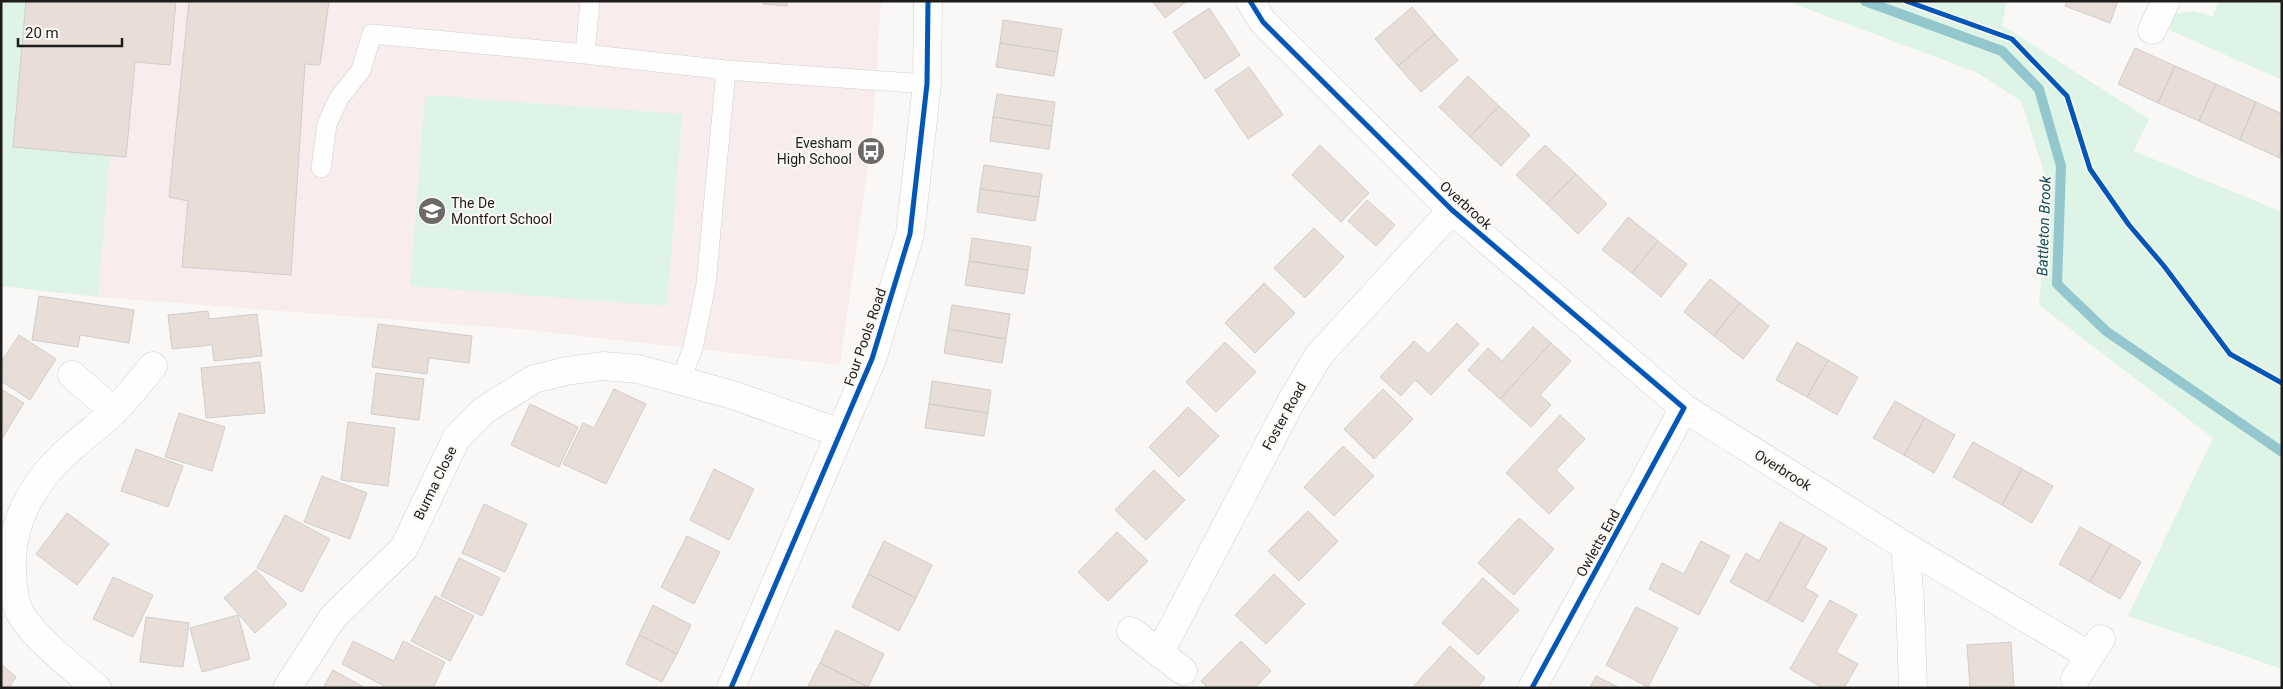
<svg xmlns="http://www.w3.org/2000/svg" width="2283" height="689" viewBox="0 0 2283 689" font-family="Roboto,sans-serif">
<rect width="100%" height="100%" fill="#faf8f6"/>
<path fill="#f8eced" d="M1 1H881L872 137 840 365 518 329 98 297 1 286Z"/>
<path fill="#ddf4e6" d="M1 1H26L13 147 110 156 98 297 1 286Z
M1786 1H2007L2002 25 2149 119 2134 151 2282 212V669L2128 616 2213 438 2039 305 2049 187 2021 101 1976 72Z
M2219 1 2282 3V80L2169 30 2175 14 2192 11 2213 16Z
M425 95 682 114 667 306 410 286Z"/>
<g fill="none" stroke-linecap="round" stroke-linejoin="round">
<path stroke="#94c6cd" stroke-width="10" d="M1865 1 2002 51 2039 89 2061 166 2057 284 2106 331 2282 452"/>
</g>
<path fill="#e9ded7" stroke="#cfcdcc" d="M26 1H176L170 65 135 62 126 157 13 147Z
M189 1H329L320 65 305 64 291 275 182 267 188 201 169 197Z
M763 1H787V6L763 4Z
M1152 1H1187L1165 18Z
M2067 1H2118L2110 23 2065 6Z
M1412 7 1435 34 1398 66 1375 39Z
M1209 8 1240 55 1205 79 1173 32Z
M1003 20 1062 29 1058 52 1000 43Z
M1435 34 1458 60 1421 92 1398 66Z
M1000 43 1058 52 1054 76 996 67Z
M2135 48 2175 66 2158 103 2118 84Z
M2175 66 2216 84 2199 121 2158 103Z
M1249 67 1283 115 1248 139 1215 90Z
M1468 76 1499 106 1470 137 1439 107Z
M2216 84 2256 102 2240 140 2199 121Z
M997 94 1055 102 1052 126 993 117Z
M2256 102 2282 114 2280 158 2240 140Z
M1499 106 1530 135 1501 166 1470 137Z
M993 117 1052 126 1049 149 990 141Z
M1320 145 1369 193 1341 222 1292 175Z
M1545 145 1576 174 1547 204 1516 175Z
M984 165 1042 174 1039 197 980 189Z
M1576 174 1607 204 1578 234 1547 204Z
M980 189 1039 197 1035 221 977 212Z
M1367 200 1395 225 1376 246 1348 221Z
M1628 217 1658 241 1632 273 1602 250Z
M1314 228 1344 257 1305 298 1274 268Z
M972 238 1031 247 1028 270 969 261Z
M1658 241 1687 264 1661 297 1632 273Z
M969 261 1028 270 1024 294 965 285Z
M1710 279 1740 303 1714 336 1684 312Z
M1264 283 1295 313 1255 353 1225 323Z
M39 296 134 310 129 343 80 335 78 347 32 340Z
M1740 303 1769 326 1743 359 1714 336Z
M952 305 1010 314 1006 339 948 329Z
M208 311 209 319 257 314 262 356 214 361 212 345 172 349 168 315Z
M1457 323 1479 344 1431 395 1415 380 1401 396 1380 377 1414 341 1428 354Z
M378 324 472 336 469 363 429 358 427 374 372 367Z
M1533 327 1551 343 1500 399 1468 370 1488 348 1502 361Z
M948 329 1006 339 1002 363 944 353Z
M19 335 56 359 30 400 1 381V362Z
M1225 342 1256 372 1216 412 1186 382Z
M1797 342 1828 360 1807 397 1776 380Z
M1551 343 1571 361 1540 395 1551 405 1531 427 1500 399Z
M1828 360 1858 377 1837 415 1807 397Z
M260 362 265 413 206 418 201 368Z
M376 373 424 379 419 420 371 414Z
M932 381 991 390 988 413 929 404Z
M1 389 24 403 3 437 1 436Z
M614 389 646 404 606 484 563 464 583 423 594 428Z
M1383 389 1413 419 1374 459 1344 429Z
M1895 401 1925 418 1904 455 1873 438Z
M530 404 578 427 559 467 511 445Z
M929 404 988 413 984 436 925 428Z
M1188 407 1219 436 1179 477 1149 447Z
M179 413 225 427 212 471 165 457Z
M1560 415 1585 439 1556 470 1574 488 1549 514 1506 473Z
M1925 418 1955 435 1934 473 1904 455Z
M348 422 395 428 388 486 341 480Z
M1973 442 2022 469 2002 505 1953 477Z
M1343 446 1374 476 1334 516 1304 487Z
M136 449 183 466 168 507 121 491Z
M714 469 754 489 729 540 690 520Z
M2022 469 2053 486 2032 523 2002 505Z
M1154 470 1185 500 1146 540 1115 510Z
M322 476 367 493 350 539 304 522Z
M484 504 527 524 505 572 462 553Z
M1308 511 1338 541 1299 581 1268 551Z
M67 513 109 544 77 585 36 554Z
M285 515 330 539 302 592 257 568Z
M1519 518 1554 549 1514 595 1478 563Z
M1780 522 1804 535 1767 602 1730 582 1746 553 1759 561Z
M2080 527 2111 544 2090 582 2059 564Z
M1117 532 1148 561 1108 601 1078 572Z
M1804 535 1827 548 1805 588 1818 595 1803 622 1767 602Z
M687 536 720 552 694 604 661 587Z
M884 541 932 565 916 598 868 574Z
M1701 541 1730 556 1699 615 1649 589 1662 563 1684 574Z
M2111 544 2141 562 2120 599 2090 582Z
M459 558 500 578 482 616 441 596Z
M256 570 287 604 255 633 224 598Z
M868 574 916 598 899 631 852 607Z
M1274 574 1305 604 1266 644 1235 615Z
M113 577 153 595 133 637 93 619Z
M1483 578 1519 610 1478 655 1442 623Z
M435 596 474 616 450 661 411 641Z
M1830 600 1857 615 1836 652 1858 664 1844 688H1823L1790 669Z
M653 605 691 625 677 654 639 635Z
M1636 607 1678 628 1648 687 1606 665Z
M238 615 250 659 202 672 190 628Z
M146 617 189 623 183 667 140 662Z
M836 630 884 654 868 687 820 663Z
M639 635 677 654 662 682 626 664Z
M353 641 394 661 403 641 445 662 433 688H388L342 664Z
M1241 641 1271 671 1255 688H1208L1201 681Z
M2011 642 2014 688H1970L1967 645Z
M1450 646 1485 678 1477 688H1412Z
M820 663 868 687 807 688Z
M1 664 16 677 9 688H1Z
M333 670 365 688H323Z
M1596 676 1620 688H1590Z"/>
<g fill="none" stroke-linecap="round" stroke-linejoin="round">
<defs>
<path id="lane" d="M585 54 590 1
M321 168 327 124 339 98 361 70 372 34 585 54 726 70 927 84
M680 381 693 348 706 284 726 70"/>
<path id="street" d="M1250 1 1263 22 1452 210 1684 408 1905 546 2090 656
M2152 30 2166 1
M72 375 114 411
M1905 546 1910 602 1913 688
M1131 631 1183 671
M1160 652 1291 402 1319 355 1452 210
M2075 679 2101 639
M97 688C75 670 32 636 19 611 13 597 12 581 12 567 10 521 36 478 70 449 84 436 100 425 113 412 128 398 140 381 153 366
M287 688 333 617 404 548 457 437 483 411 534 379 566 371 603 366 638 369 733 395 840 433
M731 688 872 359 910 234 927 84 928 1
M1532 688 1684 408"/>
</defs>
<use href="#lane" stroke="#d1d0ce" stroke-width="20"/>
<use href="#street" stroke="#d1d0ce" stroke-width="29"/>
<use href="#lane" stroke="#fefefe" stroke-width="19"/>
<use href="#street" stroke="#fefefe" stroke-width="28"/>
<defs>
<path id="cycleway" d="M1250 1 1263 22 1452 210 1684 408 1532 688
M1906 1 2012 39 2067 96 2090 169 2129 225 2164 266 2230 354 2282 383
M731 688 872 359 910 234 927 84 928 1"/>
</defs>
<use href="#cycleway" stroke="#fcf8f4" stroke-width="8"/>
<use href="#cycleway" stroke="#0057b8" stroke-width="5"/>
</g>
<defs>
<symbol id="bus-disc" viewBox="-11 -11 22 22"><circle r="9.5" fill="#6b6a68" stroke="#fcf8f4"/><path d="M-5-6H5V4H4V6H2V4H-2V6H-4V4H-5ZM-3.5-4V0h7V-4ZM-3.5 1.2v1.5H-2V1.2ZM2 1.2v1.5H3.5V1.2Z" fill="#fff"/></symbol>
<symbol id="school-disc" viewBox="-11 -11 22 22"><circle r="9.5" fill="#6b6a68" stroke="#fcf8f4"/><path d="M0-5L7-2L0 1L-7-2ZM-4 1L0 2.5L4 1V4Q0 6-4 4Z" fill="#fff"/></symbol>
</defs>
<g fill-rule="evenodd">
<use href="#bus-disc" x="855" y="135" width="32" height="32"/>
<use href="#school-disc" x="416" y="195" width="32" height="32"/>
</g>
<g text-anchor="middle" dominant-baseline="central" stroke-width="4" stroke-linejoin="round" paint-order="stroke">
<g font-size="14" fill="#1e1d1c" stroke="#fcf8f4" text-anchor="end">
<text x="852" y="143">Evesham<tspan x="852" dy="16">High School</tspan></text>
<text x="451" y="203" text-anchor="start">The De<tspan x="451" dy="16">Montfort School</tspan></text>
</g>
<g font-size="14" fill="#1e1d1c" stroke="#fcf8f4">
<text transform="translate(1466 205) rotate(42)">Overbrook</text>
<text transform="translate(865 337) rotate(-71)">Four Pools Road</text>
<text transform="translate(1284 416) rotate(-61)">Foster Road</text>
<text transform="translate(1783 470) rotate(32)">Overbrook</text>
<text transform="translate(435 483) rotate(-64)">Burma Close</text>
<text transform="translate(1598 543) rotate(-61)">Owletts End</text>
</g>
<g font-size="15" font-style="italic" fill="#0a4c55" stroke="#fcf8f4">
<text transform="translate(2044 226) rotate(-88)">Battleton Brook</text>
</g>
</g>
<rect width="2283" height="689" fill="none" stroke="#1e1d1c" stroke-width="5"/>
<path d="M18 38v8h104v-8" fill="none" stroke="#1e1d1c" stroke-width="2.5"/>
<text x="25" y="38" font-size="15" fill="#1e1d1c" stroke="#fcf8f4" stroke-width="4" paint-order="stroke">20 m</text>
</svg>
